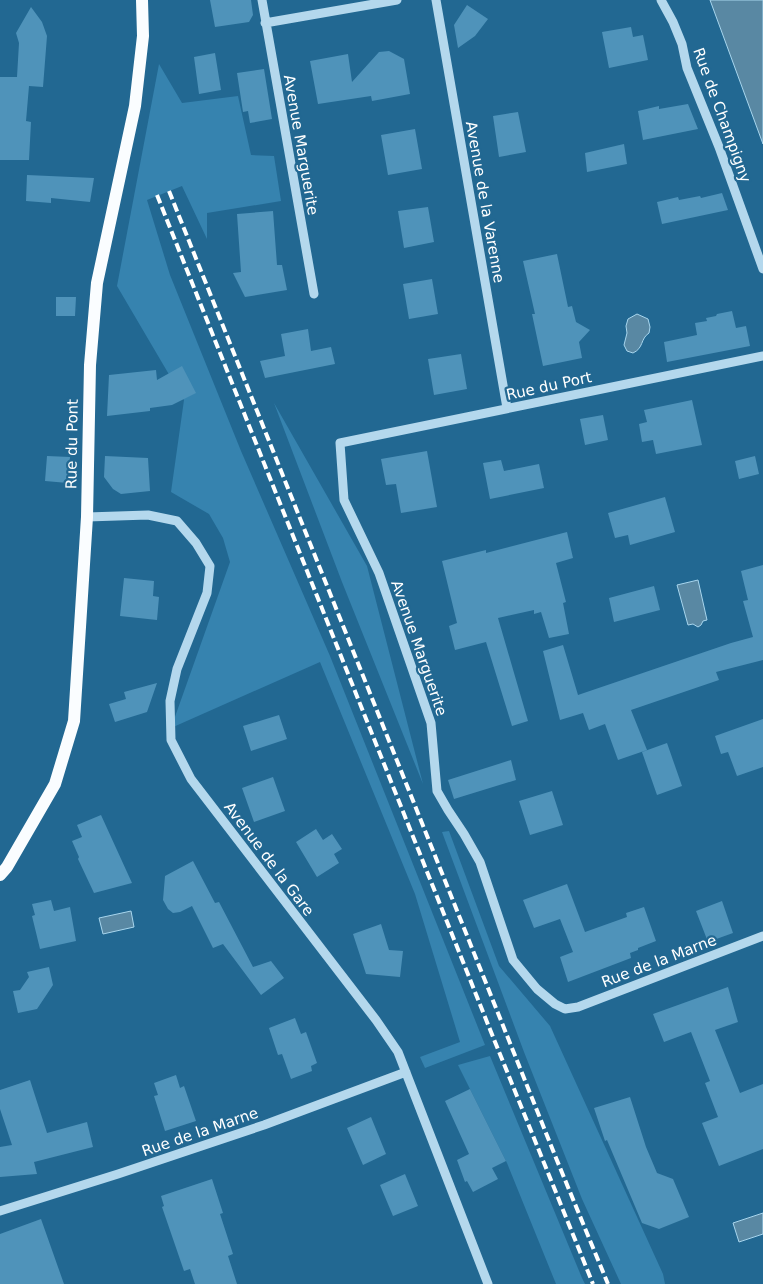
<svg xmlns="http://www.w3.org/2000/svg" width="763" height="1284" viewBox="0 0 763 1284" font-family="'DejaVu Sans',sans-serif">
<rect width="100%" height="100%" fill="#226892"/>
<path fill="#3683af" d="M159 64 182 103 238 96 251 155 274 156 281 201 207 213V239L182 186 147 200 170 275 241 451 330 656 485 1045 425 1068 420 1057 460 1042 415 894 320 662 171 728 230 562 223 538 209 514 171 492 184 400 117 286Z
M274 403 367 566 423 784 342 582Z
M449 831 499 966 550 1026 663 1274 665 1284H621L582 1199 524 1052 442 832Z
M490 1056 582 1278 585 1284H556L507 1163 458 1065Z"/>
<path fill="#5988a3" stroke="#a8d6ee" d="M710 0H763V144Z
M637 314 648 319 650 327 649 333C640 339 644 348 633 353L627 351 624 345 627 333 626 326 628 319Z
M698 580 707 620 703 621 701 625 698 627 693 624 688 625 677 585Z
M131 911 134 927 103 934 99 918Z
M763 1213V1234L739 1242 733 1223Z"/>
<path fill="#4f93ba" d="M210 0H251L253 15 249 22 215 27Z
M467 5 488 19 475 36 458 48 454 25Z
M31 7 42 22 47 36 43 87 29 86 26 121 31 122 29 160H0V77H17L19 43 16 33Z
M631 27 633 37 643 35 648 60 609 68 602 32Z
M389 51 404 59 410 94 372 101 371 96 318 104 310 61 348 54 352 82 379 52Z
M215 53 221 90 199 94 194 57Z
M264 69 272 119 250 123 248 111 243 112 237 73Z
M688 104 698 129 643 140 638 111 659 106V109Z
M518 112 526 152 499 157 493 116Z
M415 129 422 169 388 175 381 135Z
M624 144 627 164 587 172 585 153Z
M27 175 94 178 90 202 51 198V203L26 201Z
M722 193 728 210 662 224 657 202 678 197 679 200 700 196 701 198Z
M428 207 434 242 404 248 398 211Z
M273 211 277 265H282L287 290 245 297 233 273 241 272 237 214Z
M557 254 568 307 572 306 576 322 590 330 579 342 582 358 543 366 532 314H535L523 261Z
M432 279 438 314 409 319 403 284Z
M56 297H76L75 316H56Z
M732 311 736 328 746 326 750 346 667 362 664 342 697 335 695 323 707 321 706 318 716 316 717 314Z
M308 329 311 351 331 347 335 364 265 378 260 361 285 356 281 334Z
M461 354 467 389 434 395 428 359Z
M182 366 196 393 172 405 150 408V411L107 416 109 375 156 370 157 380Z
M692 400 702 445 656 454 653 440 642 442 639 424 647 422 644 410Z
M603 415 608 440 585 445 580 419Z
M427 451 437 507 401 513 396 484 386 485 381 459Z
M47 456 70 457 68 483 45 481Z
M105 456 148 458 150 491 121 494 113 489 104 477Z
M755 456 759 474 739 479 735 461Z
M501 460 504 471 539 464 544 488 490 499 483 463Z
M665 497 675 532 630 545 628 535 615 538 608 513Z
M567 532 573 558 556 563 566 602 563 603 569 634 549 638 541 612 534 614V610L498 618 528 721 512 726 486 642 455 650 449 626 457 623 442 561 486 550V553Z
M763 565V660L716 672 719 680 631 710 647 750 618 760 605 724 589 730 583 713 560 720 543 651 563 645 578 695 731 643 753 637 743 601 748 600 741 571Z
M124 578 154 581 153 596 159 597 157 620 120 616Z
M654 586 660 610 614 622 609 598Z
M157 683 147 712 115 722 109 704 126 699 124 692Z
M279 715 287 739 251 751 243 726Z
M763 719V767L737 776 728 752 721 754 715 736Z
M667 743 682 786 657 795 642 752Z
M511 760 516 780 454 799 448 780Z
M273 777 285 811 254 822 242 788Z
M552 791 563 825 530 835 519 801Z
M101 815 132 883 94 893 78 859 79 857 72 841 82 837 77 825Z
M316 829 323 840 332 834 342 849 334 854 339 863 317 877 296 842Z
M193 861 215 903 219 902 253 967 271 961 284 978 261 995 223 944 213 948 192 906 180 912 173 913 168 909 163 900 165 876Z
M567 884 585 932 627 917 626 913 644 907 656 941 638 948V950L630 953 631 958 568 982 560 957 573 952 560 919 534 928 523 900Z
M51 900 54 911 70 907 76 941 40 949 32 916 35 915 32 904Z
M722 901 733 933 708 942 696 911Z
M381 924 389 950 403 951 400 977 366 974 353 934Z
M49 967 53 985 37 1009 18 1013 13 991 20 990 29 977 27 972Z
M728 987 738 1022 715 1030 740 1093 763 1084V1149L719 1166 702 1123 718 1117 705 1083 710 1081 691 1032 664 1042 653 1014Z
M295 1018 301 1034 306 1032 317 1063 311 1066 312 1071 291 1079 282 1054 278 1055 269 1028Z
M176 1075 180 1088 184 1086 196 1121 165 1131 154 1096 158 1095 154 1083Z
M30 1080 47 1133 87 1122 93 1147 34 1162 37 1174 0 1177V1147L12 1145 0 1109V1090Z
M470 1089 506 1161 492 1168 498 1179 473 1192 467 1181 465 1182 457 1160 469 1154 445 1101Z
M630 1097 646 1147 657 1173 673 1179 689 1217 659 1229 642 1223 607 1140 605 1141 594 1108Z
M371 1117 386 1154 363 1165 347 1128Z
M405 1174 418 1206 393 1216 380 1185Z
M212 1179 223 1213 220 1214 233 1254 228 1256 237 1284H195L190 1269 184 1271 162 1207 164 1206 161 1196Z
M41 1219 64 1284H0V1234Z"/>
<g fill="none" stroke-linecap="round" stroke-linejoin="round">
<path stroke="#b4d8ed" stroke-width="9" d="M262 0 314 294
M436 0 507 408
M661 0 673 22 682 44 687 68 719 147 763 269
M265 23 397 0
M763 356 340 443 344 500 379 573 431 723 437 791 448 810 464 834 480 862 513 960 537 989 555 1004 565 1009 578 1007 763 936
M87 517 148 515 177 521 196 543 210 566 207 593 177 669 170 701 171 740 191 779 376 1020 398 1052 488 1284
M0 1211 118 1174 264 1125 406 1072"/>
<path stroke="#fafdff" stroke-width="12" d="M0 875 7 867 55 784 74 721 87 517 90 365 97 283 135 106 143 36 142 0"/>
<path stroke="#fff" stroke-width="4" stroke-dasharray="9 4" stroke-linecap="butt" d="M169 191 556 1158 608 1284
M157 195 489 1027 593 1284"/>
</g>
<g text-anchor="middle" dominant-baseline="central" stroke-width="4.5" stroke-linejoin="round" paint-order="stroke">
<g font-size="15" fill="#fff" stroke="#226892">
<text transform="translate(722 115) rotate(70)">Rue de Champigny</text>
<text transform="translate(301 145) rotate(80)">Avenue Marguerite</text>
<text transform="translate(485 202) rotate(80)">Avenue de la Varenne</text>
<text transform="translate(549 386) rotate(-12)">Rue du Port</text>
<text transform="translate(72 444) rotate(-89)">Rue du Pont</text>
<text transform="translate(419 648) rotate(71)">Avenue Marguerite</text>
<text transform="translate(269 859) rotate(53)">Avenue de la Gare</text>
<text transform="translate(659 961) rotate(-21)">Rue de la Marne</text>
<text transform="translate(200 1132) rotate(-19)">Rue de la Marne</text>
</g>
</g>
</svg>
